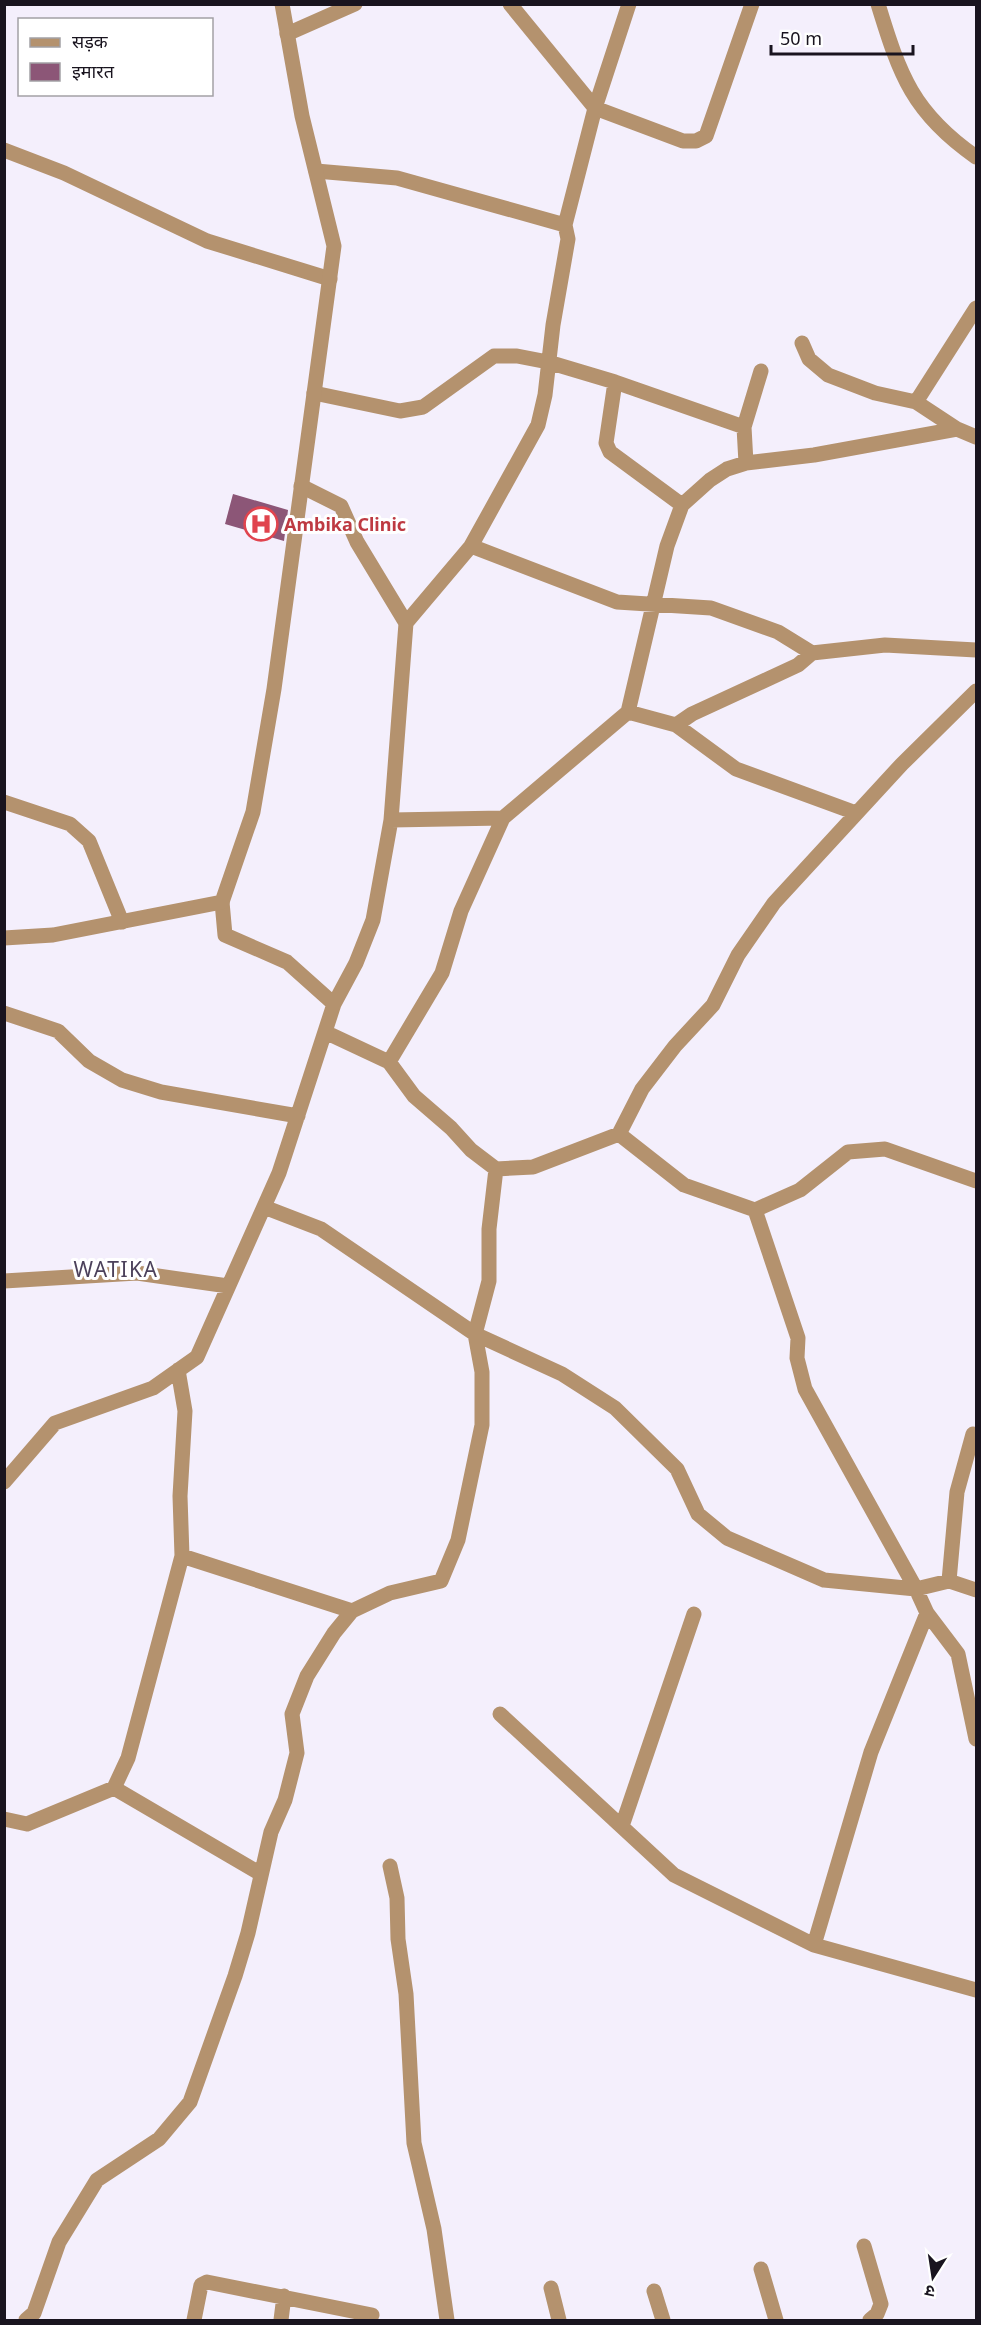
<svg xmlns="http://www.w3.org/2000/svg" width="981" height="2325" viewBox="0 0 981 2325" font-family="'Noto Sans','Noto Sans Devanagari',sans-serif">
<rect width="100%" height="100%" fill="#f4effc"/>
<path fill="#8c5677" d="M233 494 288 510 284 541 225 524Z"/>
<g fill="none" stroke-linecap="round" stroke-linejoin="round">
<path stroke="#b4926e" stroke-width="15" d="M510 4 595 108 683 141H696L706 136 752 4
M878 4C900 76 913 113 976 157
M287 34 355 4
M4 150 64 173 207 241 330 279
M316 171 397 178 565 225
M802 343 809 359 828 375 875 393 916 402 957 429
M615 382 606 443 610 452 682 505
M314 393 400 411 423 407 494 356H517L548 362 615 382 744 427
M916 402 976 308
M746 463 744 427 761 371
M301 486 341 506 357 542 406 623
M471 546 617 602 711 608 778 632 812 653
M628 712 667 546 682 505 710 480 727 469 746 463 814 455 957 429 976 437
M676 725 692 714 798 665 812 653 885 645 976 650
M4 802 70 824 89 841 122 922
M391 820 503 818
M334 1004 356 963 373 920 391 820 406 623 471 546 538 425 545 395 553 325 568 239 565 225 595 108 629 4
M4 1013 58 1031 89 1061 122 1080 161 1092 298 1116
M325 1032 389 1062 414 1096 451 1128 471 1150 496 1169 533 1167 619 1134 642 1089 675 1046 713 1005 738 955 774 903 902 764 976 691
M389 1062 442 973 461 911 503 818 628 712 676 725 736 769 856 813
M619 1134 684 1185 755 1210 800 1190 848 1152 885 1149 976 1181
M264 1207 321 1229 475 1334 562 1374 615 1408 677 1469 698 1514 727 1538 824 1580 916 1589 949 1581 976 1590
M755 1210 798 1338 797 1358 805 1389 916 1589 927 1613 958 1654 976 1739
M4 1281 137 1273 228 1286
M4 1482 55 1423 153 1388 197 1357 279 1173 334 1004 287 962 225 935 222 902
M182 1556 352 1611
M949 1581 957 1492 973 1434
M500 1714 674 1875 814 1945 976 1990
M114 1788 261 1874
M4 1819 27 1824 114 1788 128 1758 182 1556 180 1496 185 1411 178 1370
M622 1826 694 1614
M390 1866 397 1898 398 1939 406 1994 414 2143 434 2229 447 2320
M814 1945 871 1752 927 1613
M864 2246 881 2304 877 2314 870 2320
M761 2269 776 2320
M551 2288 559 2320
M654 2291 663 2320
M26 2320 34 2313 59 2242 97 2180 159 2139 190 2102 235 1976 248 1933 271 1832 285 1800 297 1753 292 1714 307 1676 334 1633 352 1611 390 1593 441 1581 458 1540 482 1425V1372L475 1334 489 1281V1229L496 1169
M194 2320 201 2285 207 2282 372 2315
M281 2320 284 2296"/>
<path stroke="#b4926e" stroke-width="15" d="M4 938 53 935 222 902 253 812 274 689 334 246 302 116 282 4"/>
</g>
<defs>
<symbol id="hospital-ring" viewBox="-11 -11 22 22"><circle r="9.5" fill="#fff" stroke="#e0444e" stroke-width="1.5"/><path d="M-5-5h3v3.5h4V-5h3V5h-3V1.5h-4V5h-3Z" fill="#e0444e"/></symbol>
</defs>
<g fill-rule="evenodd">
<use href="#hospital-ring" x="242" y="505" width="38" height="38"/>
</g>
<g text-anchor="middle" dominant-baseline="central" stroke-width="6" stroke-linejoin="round" paint-order="stroke">
<g font-size="18" font-weight="bold" fill="#be3a42" stroke="#fff" text-anchor="start">
<text x="284" y="524">Ambika Clinic</text>
</g>
<g font-size="21" letter-spacing="1.5" fill="#4c415b" stroke="#fff">
<text x="116" y="1269">WATIKA</text>
</g>
</g>
<rect width="981" height="2325" fill="none" stroke="#19141f" stroke-width="12"/>
<rect x="18" y="18" width="195" height="78" fill="#ffffff" stroke="#a3a1a5" stroke-width="1.5"/>
<rect x="30" y="38" width="30" height="9" fill="#b4926e" stroke="#a3a1a5" stroke-width="1.5"/>
<text x="72" y="48" font-size="18" fill="#19141f">सड़क</text>
<rect x="30" y="63" width="30" height="18" fill="#8c5677" stroke="#a3a1a5" stroke-width="1.5"/>
<text x="72" y="78" font-size="18" fill="#19141f">इमारत</text>
<g transform="translate(933 2277) rotate(192)" stroke="#ffffff" stroke-width="4.5" paint-order="stroke">
<path d="M0-4.5L10 22L0 15L-10 22Z" fill="#19141f"/>
<text y="-9" font-size="16" font-weight="bold" text-anchor="middle" fill="#19141f">उ</text>
</g>
<path d="M771 45v9h142v-9" fill="none" stroke="#19141f" stroke-width="3"/>
<text x="780" y="45" font-size="18" fill="#19141f" stroke="#ffffff" stroke-width="4.5" paint-order="stroke">50 m</text>
</svg>
